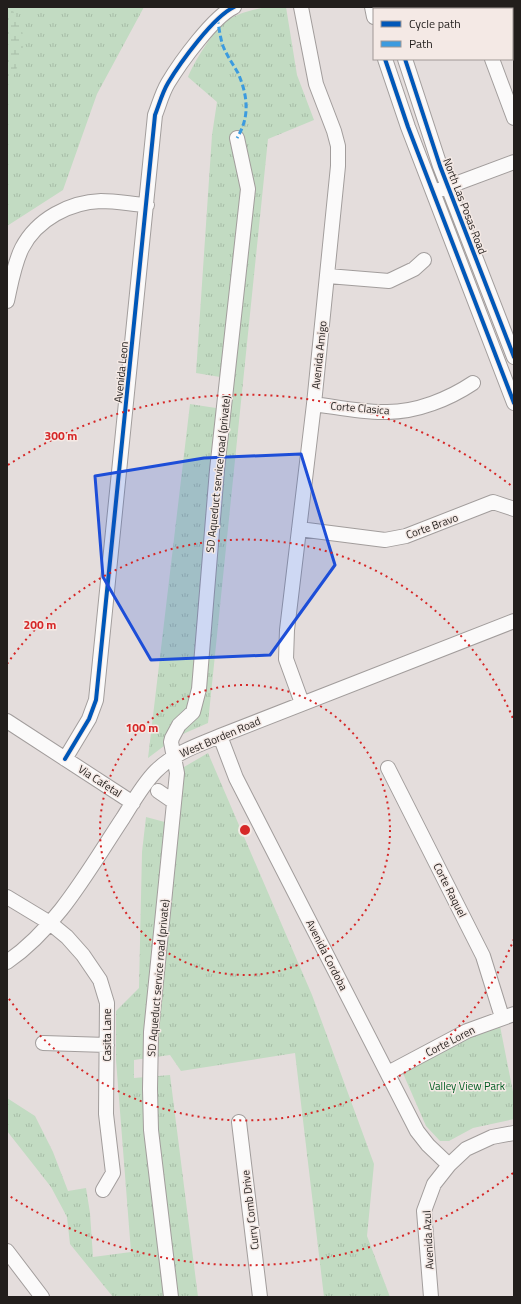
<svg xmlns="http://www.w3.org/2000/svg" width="521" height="1304" viewBox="0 0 521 1304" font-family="'Titillium Web',sans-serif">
<defs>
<pattern id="grass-tufts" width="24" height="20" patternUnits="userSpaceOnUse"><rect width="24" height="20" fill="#c2dbc2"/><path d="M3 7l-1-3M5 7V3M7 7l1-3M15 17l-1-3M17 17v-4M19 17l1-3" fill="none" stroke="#a6bca6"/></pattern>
<pattern id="wetland-marsh" width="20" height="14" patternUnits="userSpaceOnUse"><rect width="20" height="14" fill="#c2dbc2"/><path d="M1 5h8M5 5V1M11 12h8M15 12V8" fill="none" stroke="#a6bca6"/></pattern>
</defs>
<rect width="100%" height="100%" fill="#e4dddc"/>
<path fill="url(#grass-tufts)" d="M7 7H144L97 94 63 190 7 226Z
M267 7H286L297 75 314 120 268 139 208 723 176 737 148 758 190 404 229 410 232 379 196 373 212 135 217 102 188 77C194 62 212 33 224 23 236 13 252 10 267 7Z
M208 753 312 995 374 1164 367 1236 390 1297H324L295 1053 181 1071 170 1055 134 1060V1078L170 1075 198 1297H113L70 1244 67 1217 51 1187 7 1131V1098L35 1116 53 1152 68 1191 86 1188 90 1213 93 1257 131 1252 116 1060V1011L139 988 142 852 146 817 176 825V789L184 767Z
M500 1026 514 1097V1119L473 1128 449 1141H440L426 1126 402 1071 487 1029Z"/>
<path fill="url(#wetland-marsh)" d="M7 7H11C24 32 28 38 18 65 15 73 13 78 7 84V62L11 55 7 33Z"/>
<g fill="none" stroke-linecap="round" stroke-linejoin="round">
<defs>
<path id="minor" d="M301 7 316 84 334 131 338 146V166L314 404 287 630 286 659 302 703
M372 7 374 17
M391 7 392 9
M478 7V9
M512 40H514
M385 59 408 127 514 403
M405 59 440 166 514 357
M492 59 514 118
M439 190 514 162
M328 276 389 281 414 269 424 260
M7 301C11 283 14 264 22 248 37 219 70 202 101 201 116 201 132 204 147 205
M314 404C337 407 363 413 387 412 417 412 449 399 473 383
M299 529 385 540 406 536 493 502 514 509
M7 721 133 803
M220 736 236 778 417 1131 428 1145 449 1165
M65 759 89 719 96 700 155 115C159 105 162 93 168 83 180 63 213 17 234 7
M388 768 483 956 502 1017
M158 791 174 802
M7 897 50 923 67 937 83 955 100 980 107 1003 106 1114 113 1173 103 1190
M7 962C58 927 89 869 123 818 133 802 143 784 156 771 174 753 198 745 220 736L514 621
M43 1043 107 1045
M388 1073 467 1031 514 1014
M239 1122 260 1297
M7 1251 42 1297
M171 1297 151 1130 150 1089 151 1032 177 773 171 742 172 738 179 725 193 712 199 689 217 470 248 189 237 138
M431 1297 424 1211 434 1184 449 1165 466 1149 492 1137 514 1133"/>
</defs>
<use href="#minor" stroke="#a29d9c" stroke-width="16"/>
<use href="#minor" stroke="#fbfafa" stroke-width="14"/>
<path stroke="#3c9bdf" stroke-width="3" stroke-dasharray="6 3" stroke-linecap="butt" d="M217 18C219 27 220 37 223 46 227 56 233 64 238 73 248 96 250 117 237 138"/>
<defs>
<path id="cycleway" d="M385 59 408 127 514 403
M405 59 440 166 514 357
M65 759 89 719 96 700 155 115C159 105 162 93 168 83 180 63 213 17 234 7"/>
</defs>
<use href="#cycleway" stroke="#f4e9e5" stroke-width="6"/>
<use href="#cycleway" stroke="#0057b8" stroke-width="4"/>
</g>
<path fill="#1d4ed8" fill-opacity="0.2" stroke="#1d4ed8" stroke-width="3" stroke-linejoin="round" d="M301 454 335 565 270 655 151 660 103 577 95 476 204 458Z"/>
<g fill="none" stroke="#d62828" stroke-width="2" stroke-dasharray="2 4">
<circle cx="245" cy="830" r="145"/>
<path d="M514 939A290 290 0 0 1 7 996M7 664A290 290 0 0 1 514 721"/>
<path d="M513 1173A435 435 0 0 1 8 1195M8 465A435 435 0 0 1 513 487"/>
</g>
<g text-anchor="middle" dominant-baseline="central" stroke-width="3" stroke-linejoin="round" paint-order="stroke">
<g font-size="11" fill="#221e1c" stroke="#f4e9e5">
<text transform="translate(465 206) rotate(69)">North Las Posas Road</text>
<text transform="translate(319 355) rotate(-84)">Avenida Amigo</text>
<text transform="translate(121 372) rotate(-84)">Avenida Leon</text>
<text transform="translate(360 408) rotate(5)">Corte Clasica</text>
<text transform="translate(218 474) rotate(-84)">SD Aqueduct service road (private)</text>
<text transform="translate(432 526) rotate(-20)">Corte Bravo</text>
<text transform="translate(220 737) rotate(-23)">West Borden Road</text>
<text transform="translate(100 781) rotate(33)">Via Cafetal</text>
<text transform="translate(450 890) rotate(63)">Corte Raquel</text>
<text transform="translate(327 955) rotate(63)">Avenida Cordoba</text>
<text transform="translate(158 978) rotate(-85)">SD Aqueduct service road (private)</text>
<text transform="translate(107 1035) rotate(-90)">Casita Lane</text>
<text transform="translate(450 1041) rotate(-27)">Corte Loren</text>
<text transform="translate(250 1210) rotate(-97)">Curry Comb Drive</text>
<text transform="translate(428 1240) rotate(-93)">Avenida Azul</text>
</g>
<g font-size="11" fill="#005d22" stroke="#f4e9e5">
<text x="467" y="1086">Valley View Park</text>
</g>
</g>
<circle cx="245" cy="830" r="6" fill="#d62828" stroke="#f4e9e5" stroke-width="2"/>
<g font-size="12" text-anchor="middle" font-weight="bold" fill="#d62828" stroke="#f4e9e5" stroke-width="3" stroke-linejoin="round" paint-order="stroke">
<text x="61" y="440">300 m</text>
<text x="40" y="629">200 m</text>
<text x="142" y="732">100 m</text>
</g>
<rect width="521" height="1304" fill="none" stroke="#221e1c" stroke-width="16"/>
<rect x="373" y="8" width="140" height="52" fill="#f4e9e5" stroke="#a09895"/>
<rect x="381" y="21" width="20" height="6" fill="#0057b8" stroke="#a09895"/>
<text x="409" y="28" font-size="12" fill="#221e1c">Cycle path</text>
<rect x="381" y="41" width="20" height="6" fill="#3c9bdf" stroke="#a09895"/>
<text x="409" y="48" font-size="12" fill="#221e1c">Path</text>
</svg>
